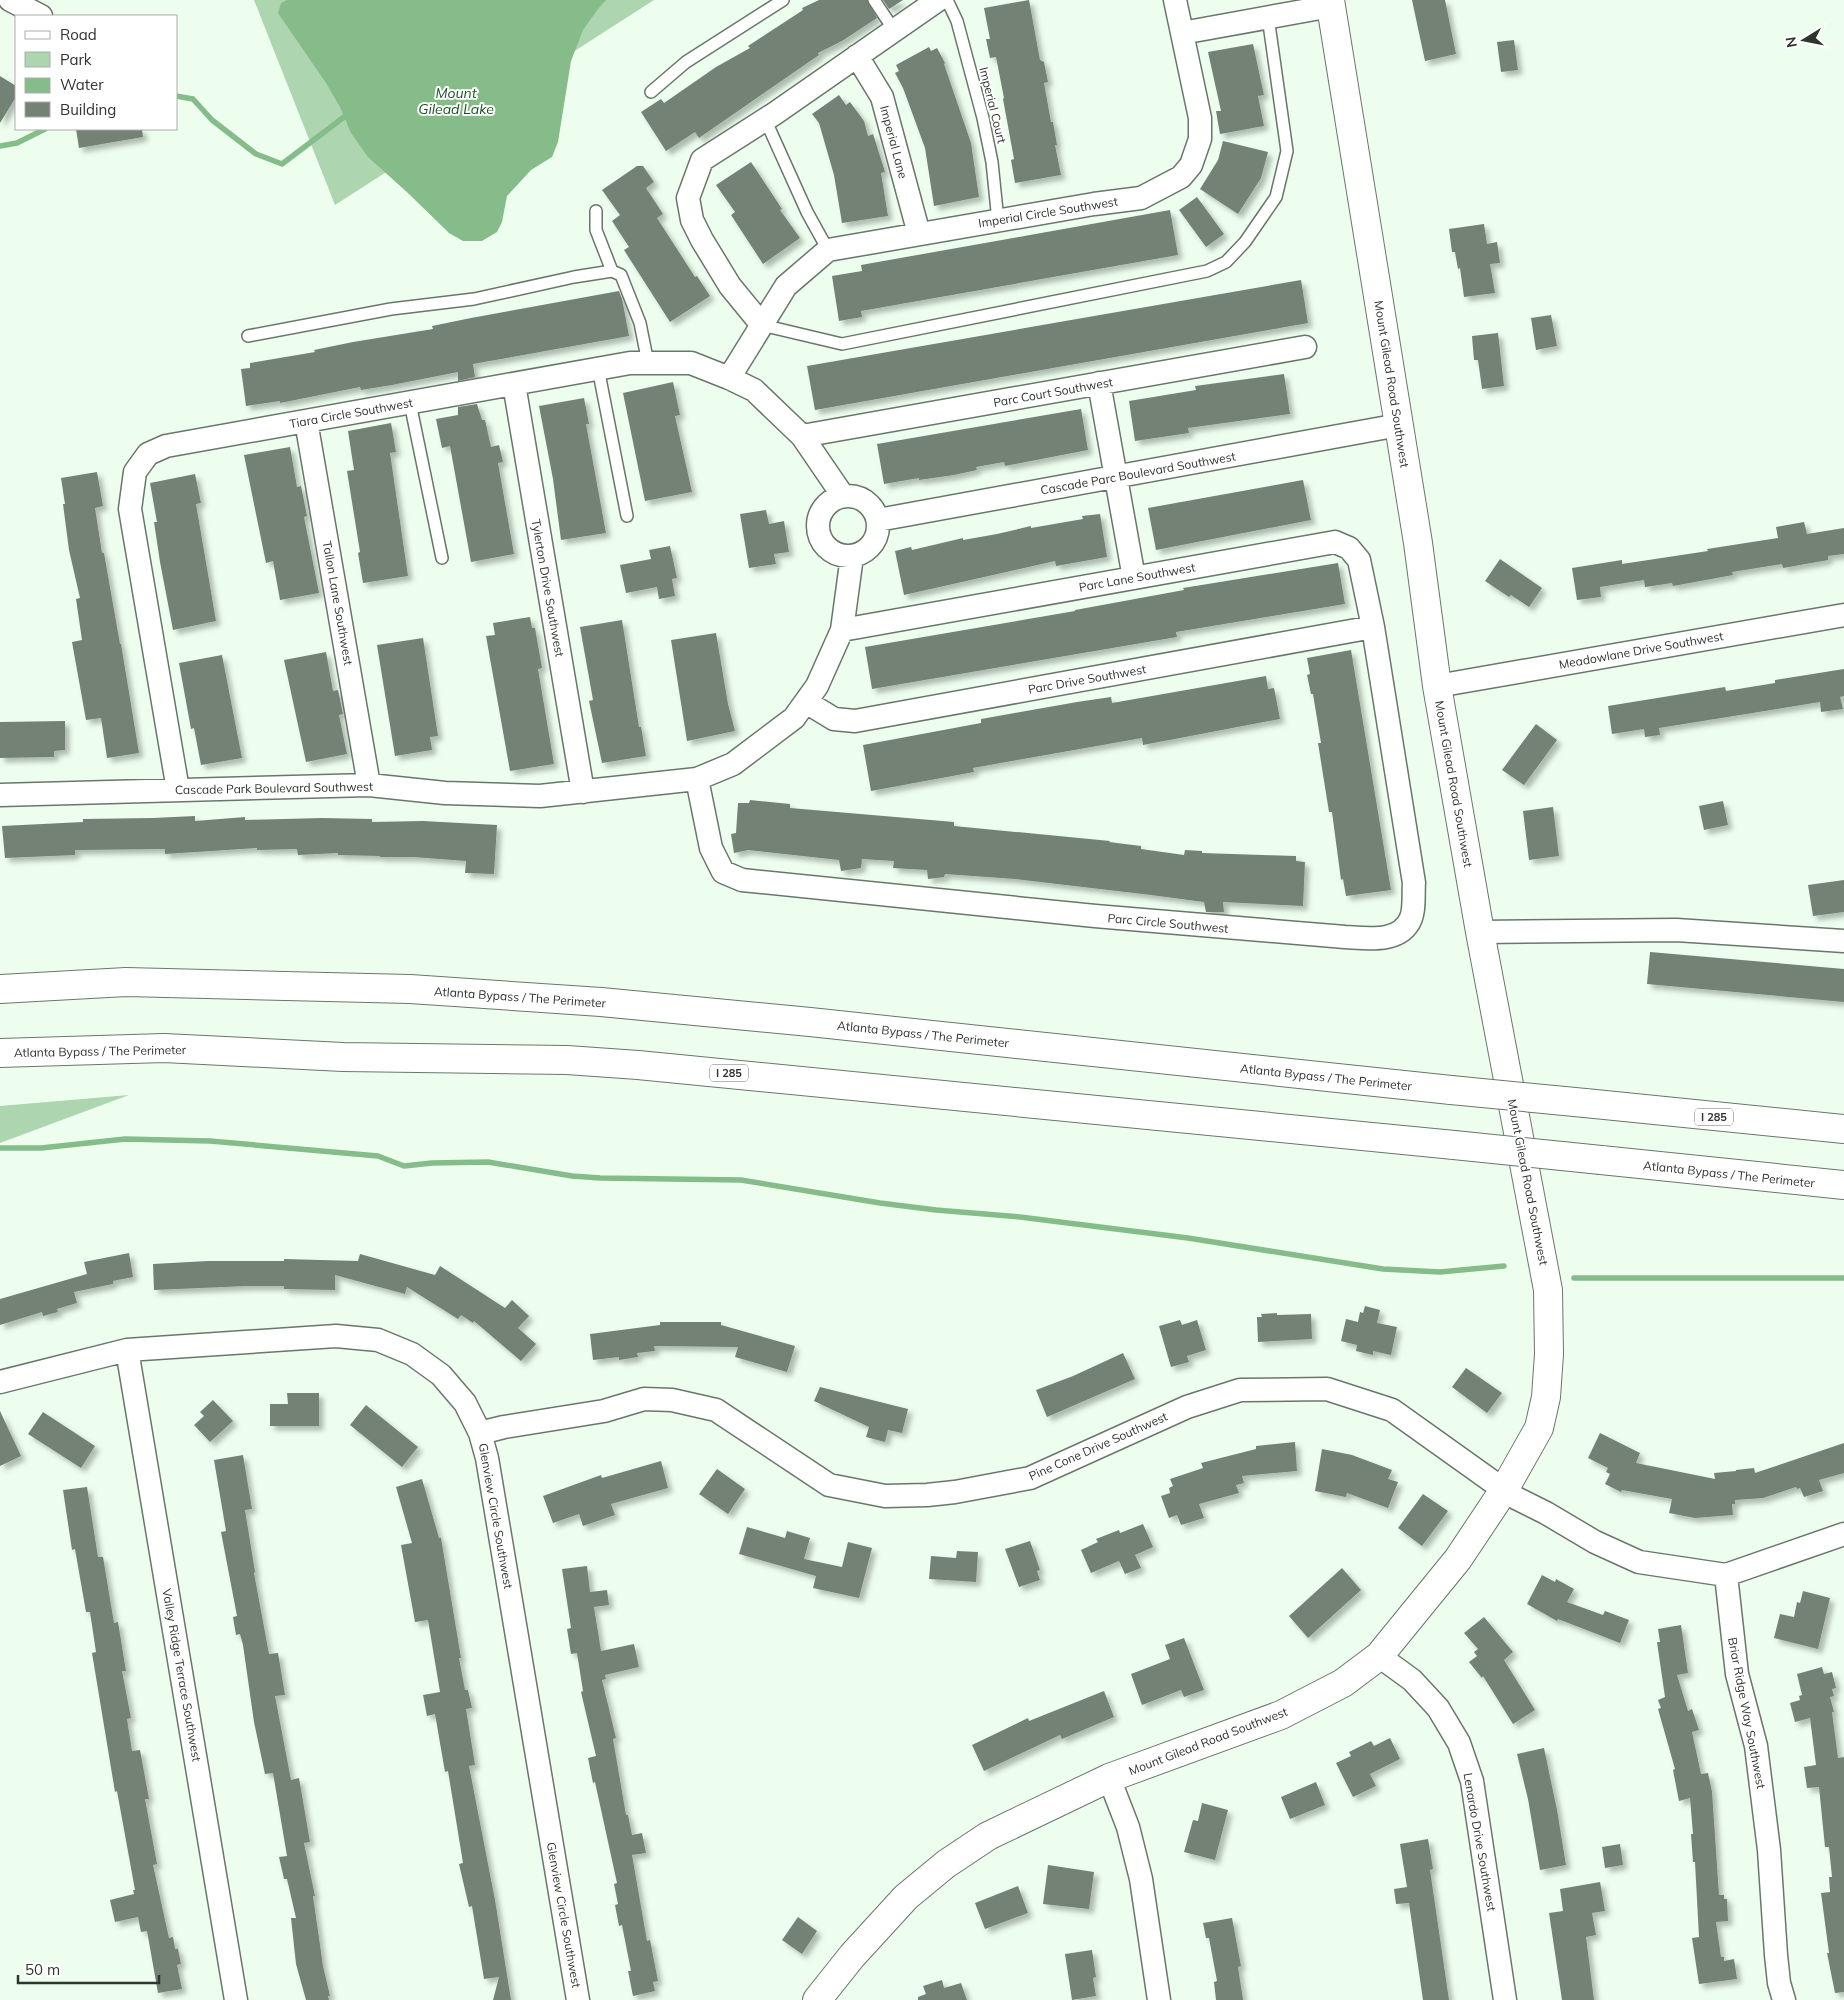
<svg xmlns="http://www.w3.org/2000/svg" width="1844" height="2000" viewBox="0 0 1844 2000" font-family="Mulish,sans-serif">
<defs>
<filter id="shadow"><feDropShadow dx="4.5" dy="4.5" stdDeviation="2.5" flood-color="#0004"/></filter>
</defs>
<rect width="100%" height="100%" fill="#edfeee"/>
<path fill="#add5b0" d="M254 0H654L335 205Z
M129 1095 0 1143V1106Z"/>
<path fill="#85bc89" d="M287 0H606L598 9 583 30 571 61 558 142 552 157 531 170 507 196 502 222 497 232 482 241H463L449 233 409 194 368 157 351 133 340 107 326 83 278 13 281 3Z"/>
<g fill="none" stroke-linecap="round" stroke-linejoin="round">
<path stroke="#85bc89" stroke-width="5.5" d="M176 96 193 99 212 120 256 154 282 164 344 117
M0 146 17 143 45 129
M0 1148H41L125 1139 210 1141 378 1156 404 1166 432 1163 488 1162 572 1176 600 1178 741 1180 880 1203 936 1210 1020 1217 1188 1238 1383 1269 1440 1272 1504 1266
M1574 1278H1844"/>
</g>
<path fill="#738274" filter="url(#shadow)" d="M819 0H867L877 18 842 41 818 53 819 55 699 138 695 132 666 151 641 112 661 99 664 103 716 67 750 48 748 46 803 10 802 8Z
M883 0H903L889 9Z
M1029 0 1040 60 1044 62 1048 82 1044 83 1051 122H1053L1057 145H1055L1061 175 1015 183 1011 160 1014 159 1003 99 1004 98 996 57 990 58 986 39H990L984 8Z
M1412 0H1445L1456 54 1425 61Z
M1514 40 1518 70 1501 72 1497 42Z
M1253 44 1264 95 1258 96 1264 126 1220 134 1216 111H1221L1208 52Z
M929 47 931 51 937 48 945 63 944 64 971 143 979 197 934 206 925 148 903 88 895 73 899 71 896 65Z
M0 76 16 86V97L0 123Z
M839 95 846 105 850 102 864 121 868 136 873 134 885 172 881 173 888 216 842 223 834 175 819 123 812 114Z
M76 129H142L143 137 79 148Z
M1223 141 1268 152 1261 178 1238 214 1200 189 1218 160Z
M751 162 782 209 780 210 800 238 763 264 731 215 735 212 716 185Z
M637 166H643L654 182 646 188 663 214 657 218 695 277 697 276 710 296 670 322 624 250 629 247 612 221 620 215 602 190Z
M1197 197 1224 234 1206 247 1179 210Z
M1170 210 1178 255 861 311 862 317 839 321 832 276 862 271 861 265Z
M1484 224 1487 244 1497 242 1500 263 1490 264 1495 293 1464 297 1460 268 1458 269 1455 252H1452L1449 229Z
M1301 280 1308 323 815 410 807 366Z
M619 291 622 299 629 336 473 364 475 377 458 381V372L392 385 361 390 360 387 280 403V401L246 406 241 369 250 368V363L315 352 314 350 353 342 433 329 432 326 471 318Z
M1551 315 1557 346 1536 350 1531 318Z
M1498 333 1504 386 1482 389 1478 360H1474L1472 336Z
M1284 374 1290 414 1188 428 1189 433 1135 441 1129 401 1196 390 1195 386Z
M673 382 680 415 675 416 692 492 645 501 623 393Z
M584 398 589 424H586L606 533 561 540 553 479 539 406Z
M477 404 482 420H485L491 447 499 445 503 462 498 463 514 554 471 562 450 446 442 448 436 419 458 415V407Z
M1081 409 1088 450 1005 466 1004 462 976 467 977 470 954 475 919 480V478L884 484 877 444Z
M391 423 396 452 390 453 408 576 363 583 358 553 360 552 347 471 354 470 348 431Z
M290 447 297 487 301 486 307 516 304 517 319 593 280 600 273 561 266 563 244 455Z
M97 472 103 506 95 508 102 553H104L120 644H121L139 753 107 758 101 718 86 720 72 642 82 640 76 599 80 598 69 550 63 504H65L61 478Z
M195 474 201 503 196 504 216 621 173 630 160 562 154 522H157L150 483Z
M1303 480 1311 520 1156 550 1148 508Z
M766 510 769 524 784 521 789 552 774 554 776 564 749 568 740 514Z
M1100 514 1107 557 1056 566 1055 561 904 595 895 551 911 547 912 550 963 538V540L997 534 1031 526V528L1083 519 1082 516Z
M1804 522 1807 534 1844 528V554L1828 556V560L1783 568 1782 564 1732 572 1733 575 1673 586 1672 583 1645 587 1644 580 1600 587 1601 597 1577 600 1572 568 1622 560V564L1708 551 1707 549 1778 538 1776 527Z
M670 546 677 578 672 579 675 596 659 599 657 587 626 593 620 565 651 559 649 550Z
M1500 559 1542 588 1529 607 1511 595 1509 597 1485 581Z
M1338 563 1345 604 1176 632 1177 637 872 689 865 647 1075 611V610L1184 590 1183 588Z
M530 617 532 628H535L542 668 538 669 554 764 510 771 486 636 495 635 493 623Z
M622 620 639 727H641L646 756 602 763 589 701 593 700 580 627Z
M716 633 728 704 735 731 687 741 671 640Z
M423 638 438 736 430 737 432 750 395 756 377 645Z
M1351 650 1391 890 1346 896 1343 879 1341 880 1332 812H1329L1318 743H1321L1313 694H1311L1307 675 1310 674 1307 658Z
M326 652 333 691 338 690 343 714 339 715 347 754 306 762 284 660Z
M222 655 242 758 201 765 194 728 191 729 179 663Z
M1844 669V696L1840 697 1843 709 1821 712 1820 702 1659 728 1660 735 1645 737 1644 729 1612 734 1608 706 1725 687 1726 691 1775 683V680Z
M1266 676 1268 689 1274 688 1280 719 1143 745 1142 738 973 768 974 772 871 791 863 745 981 723V719L1077 702 1111 697 1112 703Z
M65 721V750L54 751V757L0 758V722Z
M1536 724 1557 740 1524 785 1502 770Z
M750 800 790 804V808L954 822V826L1110 841 1109 842 1141 846V849L1184 855 1185 850 1202 851V853L1296 856V861L1305 862 1303 906 1223 902 1224 912H1206L1204 902 1151 895 1015 879 945 874 944 877 928 879 927 870 893 868 894 861 862 859 861 868 841 871 839 860 748 850 734 853 731 834 736 833 738 803H749Z
M1723 801 1728 825 1704 830 1699 806Z
M1553 807 1559 856 1529 860 1523 811Z
M195 816V821L245 817V820L322 818 372 819V822L423 821 497 825 494 874 465 873 466 861 413 857H380V856L338 855V853L298 855 297 849 257 850V848L165 854V849L75 850V855L5 858 2 826 83 822V819L153 818Z
M1844 880V912L1813 916 1808 885Z
M1650 952 1844 969V1002L1647 984Z
M129 1253 133 1277 113 1281V1284L74 1292 77 1303 57 1309 58 1312 43 1316 42 1312 0 1325V1299L87 1274 84 1262Z
M360 1254 435 1275 440 1266 505 1308 512 1300 529 1316 518 1328 536 1344 521 1361 474 1321 473 1323 461 1315 458 1319 407 1287 405 1294 335 1275V1290L284 1289V1286H247L154 1290 153 1264 208 1261H284V1259L358 1261Z
M1365 1306 1380 1310 1377 1323 1397 1327 1391 1355 1373 1351V1355L1356 1351 1357 1345 1341 1341 1346 1319 1358 1322 1360 1312 1363 1313Z
M1277 1313V1315L1311 1314 1312 1339 1258 1342 1257 1317H1262L1261 1314Z
M1180 1320 1182 1325 1197 1320 1206 1350 1187 1356 1189 1362 1171 1367 1159 1326Z
M660 1322H721V1325L795 1346 787 1372 735 1357 738 1347 654 1346 655 1351 637 1353 638 1357 619 1360V1357L593 1360 590 1334 660 1325Z
M1123 1353 1135 1379 1047 1417 1036 1390 1073 1376Z
M1466 1368 1502 1393 1487 1413 1452 1387Z
M820 1387 908 1409 902 1433 888 1430 885 1442 866 1437 869 1427 814 1401Z
M287 1393H319V1426H270V1404H288Z
M213 1400 233 1421 210 1442 194 1425 204 1416 200 1412Z
M366 1405 418 1447 402 1467 350 1425Z
M0 1411 21 1456 0 1466Z
M43 1412 95 1446 81 1468 28 1434Z
M1600 1433 1640 1453 1636 1463 1715 1479 1714 1473 1736 1471V1470L1754 1468 1755 1473 1844 1443V1473L1819 1480 1823 1491 1804 1497 1800 1488 1797 1489 1796 1487 1763 1498 1735 1500V1504H1732L1733 1515 1695 1518 1669 1513 1672 1499 1622 1490 1621 1492 1605 1484 1610 1474 1606 1472 1608 1468 1588 1458Z
M1295 1442 1297 1471 1242 1476 1244 1483 1236 1485 1239 1493 1199 1504 1204 1518 1181 1525 1177 1515 1169 1518 1161 1496 1170 1493 1169 1488 1173 1486 1170 1479 1203 1468 1201 1463 1256 1449V1446Z
M1322 1449 1352 1455 1392 1470 1388 1479 1398 1482 1388 1508 1347 1493 1346 1497 1315 1491Z
M243 1455 252 1509 245 1510 255 1572 254 1573 269 1654 278 1653 285 1695 275 1696 291 1780 299 1778 310 1842 304 1843 315 1896H313L323 1966 330 1996H328L329 2000H306L296 1964 291 1918H296L287 1879H284L279 1857 287 1856 273 1773 265 1774 254 1722 243 1645 240 1634 236 1635 233 1617 237 1616 221 1532 226 1531 214 1460Z
M661 1461 668 1488 611 1504 615 1515 583 1526 579 1514 553 1523 543 1496 601 1475 602 1478Z
M717 1469 745 1489 728 1514 699 1494Z
M422 1479 439 1538H441L461 1658H459L465 1690H468L472 1708 466 1709 475 1765 469 1766 495 1900 511 2000H493L499 1977 484 1979 472 1906 469 1907 459 1864 463 1863 448 1771 445 1772 435 1714 427 1716 423 1695 440 1692 428 1620 415 1622 401 1545 412 1543 396 1487Z
M87 1487 98 1557H103L114 1623 118 1622 126 1671H122L131 1718 127 1719 132 1751 140 1750 149 1799H145L157 1864 153 1865 169 1938 173 1937 175 1949H178L181 1964 177 1965 182 1989 158 1993 147 1931 141 1932 138 1917 115 1922 110 1900 134 1894 133 1890H135L117 1791 115 1792 92 1653 96 1652 90 1612H86L75 1549 72 1550 63 1490Z
M1423 1494 1448 1511 1422 1546 1398 1528Z
M1143 1524 1153 1547 1135 1555 1141 1568 1125 1574 1119 1561 1091 1573 1081 1550 1098 1542 1096 1539 1119 1530 1120 1533Z
M747 1527 785 1538 787 1531 810 1538 804 1559 842 1567 848 1542 872 1548 859 1598 813 1588 816 1576 739 1554Z
M1030 1541 1040 1570 1037 1571 1040 1580 1019 1587 1005 1549Z
M957 1551 978 1552 976 1582 929 1579 931 1556 956 1558Z
M587 1566 590 1592 607 1590 609 1605 594 1607 601 1651 634 1644 639 1667 605 1675 606 1679 602 1680 616 1738 613 1739 626 1815H628L632 1835 642 1833 646 1853 632 1855 647 1941 650 1940 658 1981 653 1982 655 1991 633 1996 628 1971H631L622 1925 619 1926 615 1905 618 1904 614 1884 617 1883 595 1782 593 1783 588 1758 596 1756 581 1692 583 1691 577 1653 571 1654 567 1629 571 1628 562 1569Z
M1342 1568 1361 1590 1308 1638 1289 1616Z
M1542 1575 1555 1582 1556 1579 1574 1589 1567 1602 1603 1615 1605 1611 1629 1620 1620 1643 1558 1619 1557 1621 1527 1604Z
M1803 1591 1830 1598 1818 1649 1774 1638 1780 1614 1794 1617 1797 1602 1800 1603Z
M1484 1617 1513 1652 1504 1660 1535 1710 1513 1724 1483 1676 1482 1678 1469 1662 1477 1656 1474 1652 1478 1649 1464 1633Z
M1681 1625 1688 1673 1677 1675 1688 1711 1692 1709 1699 1730 1692 1732 1701 1774 1708 1773 1712 1792 1719 1895H1724V1899H1727L1728 1921 1716 1922 1721 1957H1724V1961L1734 1959 1737 1979 1699 1984 1692 1938 1699 1937 1695 1862H1693L1691 1834H1693L1690 1798 1679 1801 1673 1770 1675 1769 1658 1709 1661 1708 1658 1700 1665 1697 1657 1642H1660L1658 1629Z
M1184 1638 1204 1690 1184 1697 1181 1690 1142 1705 1131 1674 1170 1659 1165 1645Z
M1822 1667 1824 1674 1832 1672 1836 1688 1832 1689 1834 1696 1830 1697 1834 1712H1832L1838 1758 1844 1757V1992L1835 1993 1827 1953H1829L1821 1893 1830 1892 1829 1877H1832L1829 1847H1825L1819 1787 1807 1788 1804 1767 1816 1765 1810 1718 1795 1722 1790 1703 1800 1700 1799 1696 1802 1695 1797 1674Z
M1104 1691 1114 1717 1062 1739 1060 1735 984 1771 972 1745 1028 1718 1029 1721Z
M1390 1738 1400 1759 1370 1774 1376 1786 1353 1797 1336 1763 1351 1756 1349 1752 1371 1741 1374 1746Z
M1544 1748 1557 1810 1566 1865 1540 1870 1528 1799 1517 1754Z
M1316 1782 1325 1805 1290 1819 1281 1797Z
M1202 1803 1228 1810 1215 1860 1184 1852 1193 1820 1198 1821Z
M1428 1839 1433 1869 1430 1870 1449 2000H1423L1409 1903 1396 1904 1394 1889 1407 1887 1400 1844Z
M1620 1844 1623 1865 1605 1868 1602 1847Z
M1048 1865 1094 1872 1089 1909 1043 1904Z
M1600 1882 1605 1911 1592 1913 1596 1935 1586 1937 1594 2000H1562L1549 1913 1563 1911 1560 1889Z
M1018 1886 1028 1913 985 1929 975 1903Z
M798 1917 817 1931 802 1954 782 1940Z
M1232 1918 1241 1966 1238 1967 1243 2000H1216L1214 1982 1217 1981 1209 1938H1206L1203 1923Z
M1092 1950 1096 1977 1093 1978 1096 1996 1072 2000 1065 1954Z
M942 1980 944 1988 961 1983 967 2000H918V1997L926 1994 923 1986Z"/>
<g fill="none" stroke-linecap="round" stroke-linejoin="round">
<defs>
<path id="lane" d="M874 0 894 30
M947 0 957 21 983 118 992 162 998 221
M651 92 686 62 783 0
M765 119 807 212 828 250
M596 211V230L612 271
M762 325 842 344 1207 271 1226 262 1245 242 1276 197 1287 151 1268 17
M248 336 391 309 474 299 574 277 612 271 621 275 640 323 648 363
M598 368 627 516
M410 403 442 558"/>
<path id="street" d="M10 0 41 16
M1182 33 1331 6
M857 56 882 97 919 234
M762 325 730 286 702 240 692 220 688 198 702 160 774 114 938 0
M729 378 786 286 828 250 1094 204 1141 198 1181 177 1191 165 1200 139V118L1175 0
M1099 383 1134 578
M514 384 583 792
M306 421 369 785
M802 436 1305 347
M818 526a30 30 0 1 1 60 0a30 30 0 1 1-60 0Z
M878 520 1399 425
M1437 686 1844 615
M806 702 834 719 855 721 1373 627
M697 779 711 848 723 872 742 880 1095 916 1345 937C1366 938 1401 944 1411 918 1415 908 1413 894 1414 883L1373 627 1359 560 1349 548 1335 542 842 630
M178 790 130 509 135 472 148 454 166 446 630 363H691L729 378 754 390 802 436 843 496
M0 795 369 785 445 793 540 796 697 779 733 764 794 718 817 686 842 630 852 556
M1480 932 1676 930 1844 941
M127 1350 236 2000
M0 1382 127 1350 336 1336 378 1340 412 1354 441 1375 465 1403 480 1433 487 1458 578 2000
M480 1433 504 1427 604 1411 644 1399 672 1400 716 1410 829 1485 885 1496 927 1495 955 1492 1030 1478 1187 1407 1240 1390 1327 1389 1392 1410 1514 1497 1546 1513 1595 1542 1639 1562 1726 1575 1844 1534
M1726 1575 1737 1674 1756 1746 1769 1850 1776 1955 1779 1983 1784 2000
M1379 1656 1412 1680 1438 1708 1459 1743 1472 1781 1505 2000
M1109 1778 1128 1827 1141 1879 1159 2000"/>
<path id="secondary" d="M817 2000 852 1956 906 1897 946 1864 988 1836 1109 1778 1281 1715 1343 1683 1379 1656 1458 1559 1504 1490 1539 1428 1546 1397 1549 1354 1548 1290 1480 932 1437 686 1418 543 1330 0"/>
<path id="highway" d="M0 989 126 982 410 989 601 1002 810 1022 1451 1090
M0 1053 164 1048 343 1057 567 1060 638 1065 1454 1145
M1585 1103 1844 1129
M1601 1160 1844 1185"/>
</defs>
<use href="#lane" stroke="#69776a" stroke-width="14"/>
<use href="#street" stroke="#69776a" stroke-width="25"/>
<use href="#secondary" stroke="#69776a" stroke-width="30"/>
<use href="#highway" stroke="#69776a" stroke-width="30"/>
<use href="#lane" stroke="#fff" stroke-width="11"/>
<use href="#street" stroke="#fff" stroke-width="22"/>
<use href="#secondary" stroke="#fff" stroke-width="28"/>
<use href="#highway" stroke="#fff" stroke-width="28"/>
<defs>
<path id="highway-bridge" d="M1451 1090 1585 1103
M1454 1145 1601 1160"/>
</defs>
<use href="#highway-bridge" stroke="#69776a" stroke-width="30" stroke-linecap="butt"/>
<use href="#highway-bridge" stroke="#fff" stroke-width="28"/>
</g>
<g text-anchor="middle" dominant-baseline="central" stroke-width="4" stroke-linejoin="round" paint-order="stroke">
<g fill="#fff" stroke="#6d716d" stroke-width="1">
<rect x="710" y="1064.5" width="38" height="17" rx="4"/>
<rect x="1695" y="1108.5" width="38" height="17" rx="4"/>
</g>
<g font-size="11" font-weight="bold" fill="#2e342e">
<text x="729" y="1073">I 285</text>
<text x="1714" y="1117">I 285</text>
</g>
<g font-size="12" fill="#2e342e" stroke="#fff">
<text transform="translate(993 105) rotate(76)">Imperial Court</text>
<text transform="translate(894 142) rotate(75)">Imperial Lane</text>
<text transform="translate(1048 212) rotate(-9)">Imperial Circle Southwest</text>
<text transform="translate(1392 384) rotate(81)">Mount Gilead Road Southwest</text>
<text transform="translate(1053 392) rotate(-10)">Parc Court Southwest</text>
<text transform="translate(351 413) rotate(-10)">Tiara Circle Southwest</text>
<text transform="translate(1138 473) rotate(-10)">Cascade Parc Boulevard Southwest</text>
<text transform="translate(1137 577) rotate(-10)">Parc Lane Southwest</text>
<text transform="translate(548 588) rotate(80)">Tylerton Drive Southwest</text>
<text transform="translate(338 603) rotate(80)">Tallon Lane Southwest</text>
<text transform="translate(1641 650) rotate(-10)">Meadowlane Drive Southwest</text>
<text transform="translate(1087 679) rotate(-10)">Parc Drive Southwest</text>
<text transform="translate(1454 784) rotate(80)">Mount Gilead Road Southwest</text>
<text transform="translate(274 788) rotate(-1)">Cascade Park Boulevard Southwest</text>
<text transform="translate(1168 923) rotate(5)">Parc Circle Southwest</text>
<text transform="translate(520 997) rotate(4)">Atlanta Bypass / The Perimeter</text>
<text transform="translate(923 1034) rotate(6)">Atlanta Bypass / The Perimeter</text>
<text transform="translate(100 1051) rotate(-1)">Atlanta Bypass / The Perimeter</text>
<text transform="translate(1326 1077) rotate(6)">Atlanta Bypass / The Perimeter</text>
<text transform="translate(1729 1174) rotate(6)">Atlanta Bypass / The Perimeter</text>
<text transform="translate(1528 1182) rotate(79)">Mount Gilead Road Southwest</text>
<text transform="translate(1098 1446) rotate(-24)">Pine Cone Drive Southwest</text>
<text transform="translate(496 1516) rotate(80)">Glenview Circle Southwest</text>
<text transform="translate(182 1675) rotate(80)">Valley Ridge Terrace Southwest</text>
<text transform="translate(1747 1713) rotate(79)">Briar Ridge Way Southwest</text>
<text transform="translate(1208 1741) rotate(-21)">Mount Gilead Road Southwest</text>
<text transform="translate(1480 1842) rotate(80)">Lenardo Drive Southwest</text>
<text transform="translate(564 1915) rotate(80)">Glenview Circle Southwest</text>
</g>
<g font-size="14" font-style="italic" fill="#175122" stroke="#fff">
<text x="456" y="93">Mount<tspan x="456" dy="16">Gilead Lake</tspan></text>
</g>
</g>
<rect x="15" y="15" width="162" height="115" fill="#ffffff" stroke="#abaeab"/>
<rect x="25" y="31" width="25" height="8" fill="#ffffff" stroke="#abaeab"/>
<text x="60" y="40" font-size="15" fill="#2e342e">Road</text>
<rect x="25" y="52" width="25" height="15" fill="#add5b0" stroke="#abaeab"/>
<text x="60" y="65" font-size="15" fill="#2e342e">Park</text>
<rect x="25" y="78" width="25" height="15" fill="#85bc89" stroke="#abaeab"/>
<text x="60" y="90" font-size="15" fill="#2e342e">Water</text>
<rect x="25" y="102" width="25" height="15" fill="#738274" stroke="#abaeab"/>
<text x="60" y="115" font-size="15" fill="#2e342e">Building</text>
<g transform="translate(1804 40) rotate(260)" stroke="#ffffff" stroke-width="4" paint-order="stroke">
<path d="M0-4L9 19L0 12L-9 19Z" fill="#2e342e"/>
<text y="-8" font-size="14" font-weight="bold" text-anchor="middle" fill="#2e342e">N</text>
</g>
<path d="M18 1975v8h141v-8" fill="none" stroke="#2e342e" stroke-width="2.5"/>
<text x="25" y="1975" font-size="15" fill="#2e342e" stroke="#ffffff" stroke-width="4" paint-order="stroke">50 m</text>
</svg>
